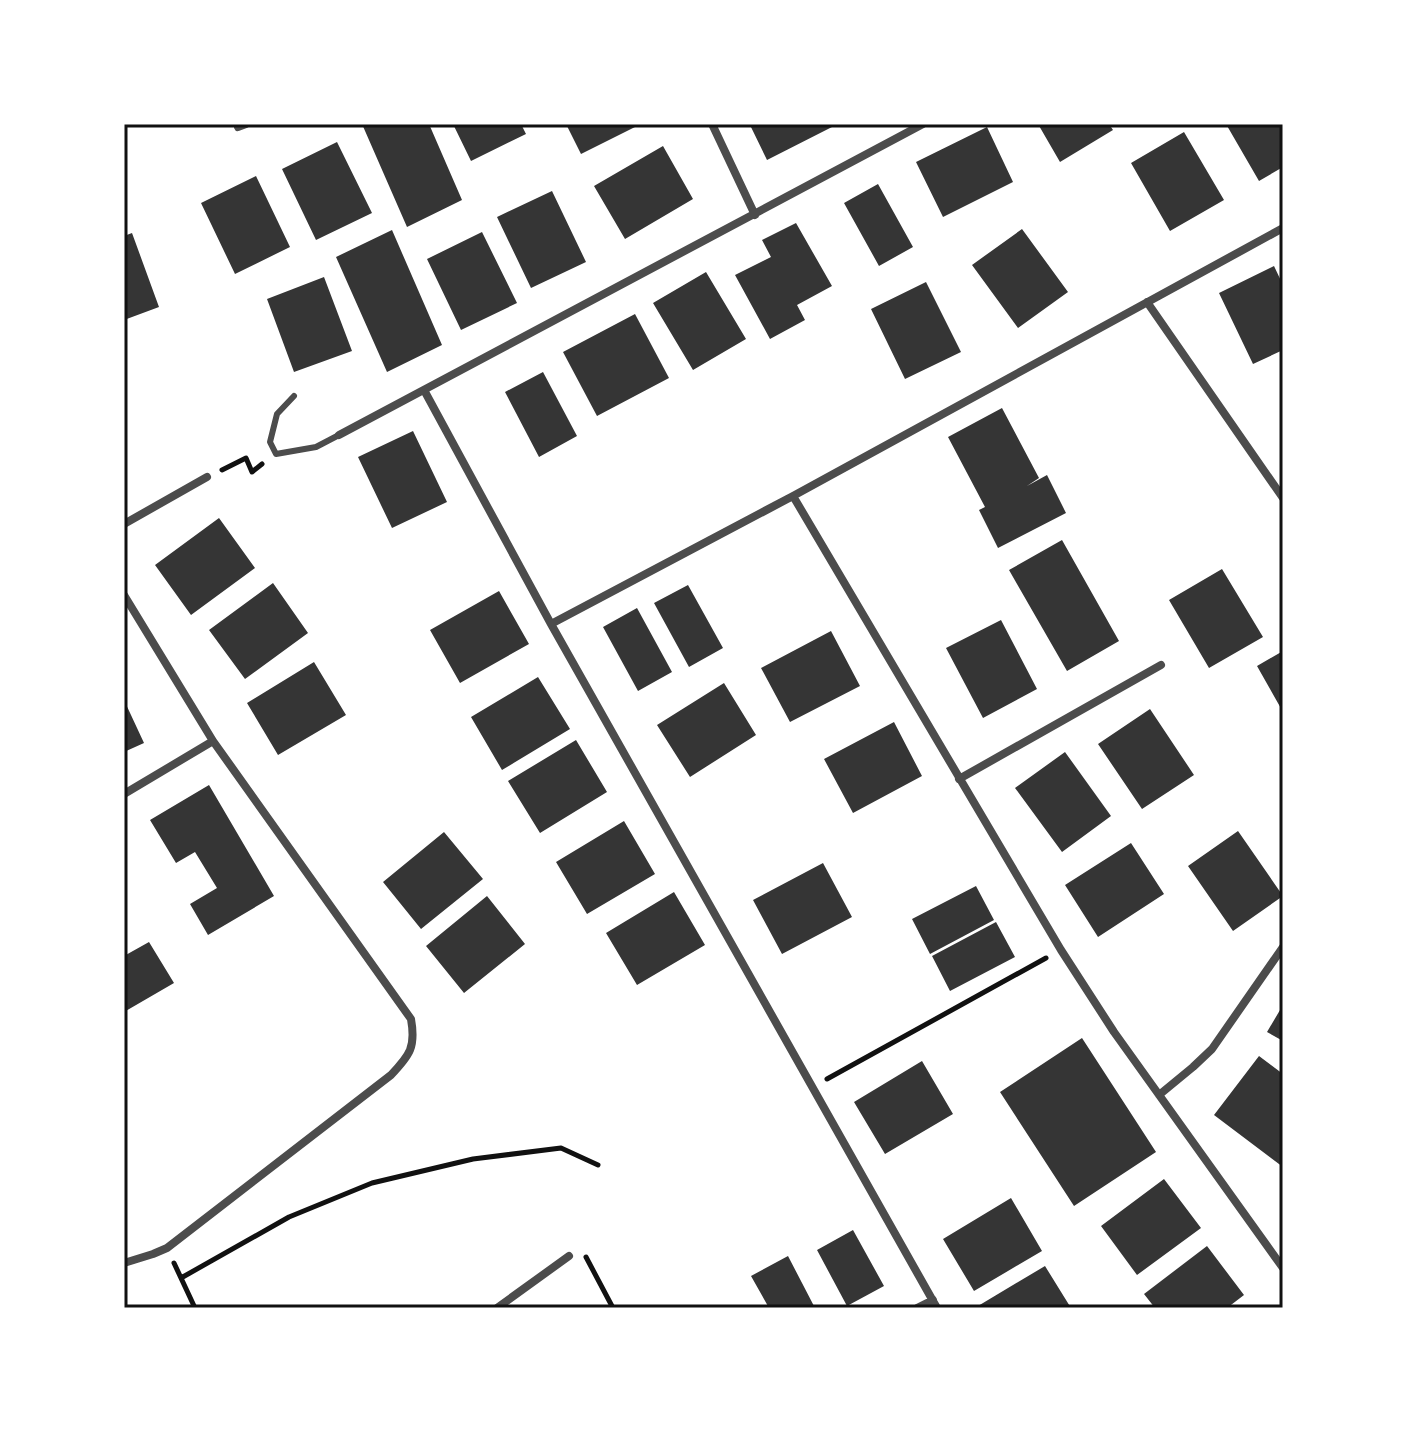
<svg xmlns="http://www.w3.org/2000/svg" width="1407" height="1432" viewBox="0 0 1407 1432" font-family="Poppins,sans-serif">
<rect width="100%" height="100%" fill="#fff"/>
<path fill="#353535" d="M362 124H429L462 200 407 227Z
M453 124H521L526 134 471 161Z
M566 124H641L581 154Z
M752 124H831L832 127 767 160 750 125Z
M1038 124H1109L1113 130 1060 162Z
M1226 124H1283V167L1259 181Z
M987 127 1013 182 943 217 916 162Z
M1184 132 1224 200 1170 231 1131 163Z
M337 142 372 213 316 240 282 169Z
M663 146 693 199 625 239 594 186Z
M256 176 290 247 235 274 201 203Z
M878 184 913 247 879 266 844 203Z
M552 191 586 262 531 288 497 217Z
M796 223 832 286 797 305 805 320 770 339 735 275 771 257 762 240Z
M1022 229 1068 292 1018 328 972 265Z
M392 230 442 345 387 372 336 257Z
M482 232 517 303 461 330 427 259Z
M132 233 159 307 124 320V236Z
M1274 266 1283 285V350L1253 364 1219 293Z
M706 272 746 339 693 370 653 303Z
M324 277 352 351 294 372 267 299Z
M926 282 961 352 905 379 871 309Z
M635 314 669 378 597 416 563 352Z
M543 372 577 436 539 457 505 392Z
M1002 408 1039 478 1027 486 1047 475 1066 513 998 548 979 510 985 507 948 437Z
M413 431 447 502 392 528 358 457Z
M219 518 255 568 191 615 155 565Z
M1062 540 1119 641 1067 671 1009 570Z
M1222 569 1263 637 1209 668 1169 600Z
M273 583 308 633 245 679 209 630Z
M688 585 723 648 689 667 654 603Z
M499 591 529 644 460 683 430 630Z
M637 608 672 672 638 691 603 627Z
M1001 620 1037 689 983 718 946 648Z
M831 631 860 686 790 722 761 668Z
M1283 651V712L1257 666Z
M314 662 346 715 278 755 247 703Z
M538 677 570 729 502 770 471 717Z
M724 683 756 735 690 777 657 725Z
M124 700 144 743 124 752Z
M1150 709 1194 775 1142 809 1098 744Z
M894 722 922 776 853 813 824 759Z
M576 740 607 792 540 833 508 781Z
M1065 752 1111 816 1062 852 1015 788Z
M209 785 274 896 208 935 190 904 217 888 195 852 176 863 150 820Z
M624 821 655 874 587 914 556 862Z
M1238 831 1283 896 1233 931 1188 866Z
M444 832 483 879 421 929 383 882Z
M1131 843 1164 894 1098 937 1065 885Z
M823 863 852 917 782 954 753 900Z
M976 886 994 920 930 954 912 919Z
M674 892 705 945 637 985 606 933Z
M487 896 525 944 464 993 426 946Z
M996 922 1015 957 950 991 932 956Z
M149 942 174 983 124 1012V956Z
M1283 1005V1041L1267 1032Z
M1082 1038 1156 1152 1074 1206 1000 1092Z
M1259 1056 1283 1074V1167L1214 1115Z
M922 1061 953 1114 885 1154 854 1102Z
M1164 1179 1201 1228 1137 1275 1101 1226Z
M1011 1198 1042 1251 974 1291 943 1239Z
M853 1230 884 1286 847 1306 817 1250Z
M1207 1246 1244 1295 1227 1308H1155L1144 1294Z
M788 1256 815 1308H769L751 1276Z
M1045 1266 1071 1308H979L978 1306Z"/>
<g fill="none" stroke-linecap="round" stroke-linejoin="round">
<path stroke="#111" stroke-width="5" d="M222 470 246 458 252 472 262 464
M827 1079 1046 958
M586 1257 613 1308
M174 1263 195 1308
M181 1278 289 1217 372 1183 473 1159 561 1148 598 1165"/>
<path stroke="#4c4c4c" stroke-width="6" d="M294 396 277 414 270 442 276 454 316 447 339 435"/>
<path stroke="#4c4c4c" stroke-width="8" d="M712 124 755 215
M238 127 246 124
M1147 302 1283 498
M424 390 551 624 937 1308
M339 435 923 124
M793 496 1061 950 1114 1032 1283 1268
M124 524 207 477
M124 595 213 741 411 1019C416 1047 410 1055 391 1075L167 1248 153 1254 124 1263
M551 624 793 496 1283 228
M959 779 1161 665
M124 794 213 741
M1159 1095 1193 1067 1212 1049 1283 947
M497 1308 569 1256
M917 1308 933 1300"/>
</g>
<rect width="1407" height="1432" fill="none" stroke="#ffffff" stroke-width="252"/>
<rect x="126" y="126" width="1155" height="1180" fill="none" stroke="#111" stroke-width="3"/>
</svg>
